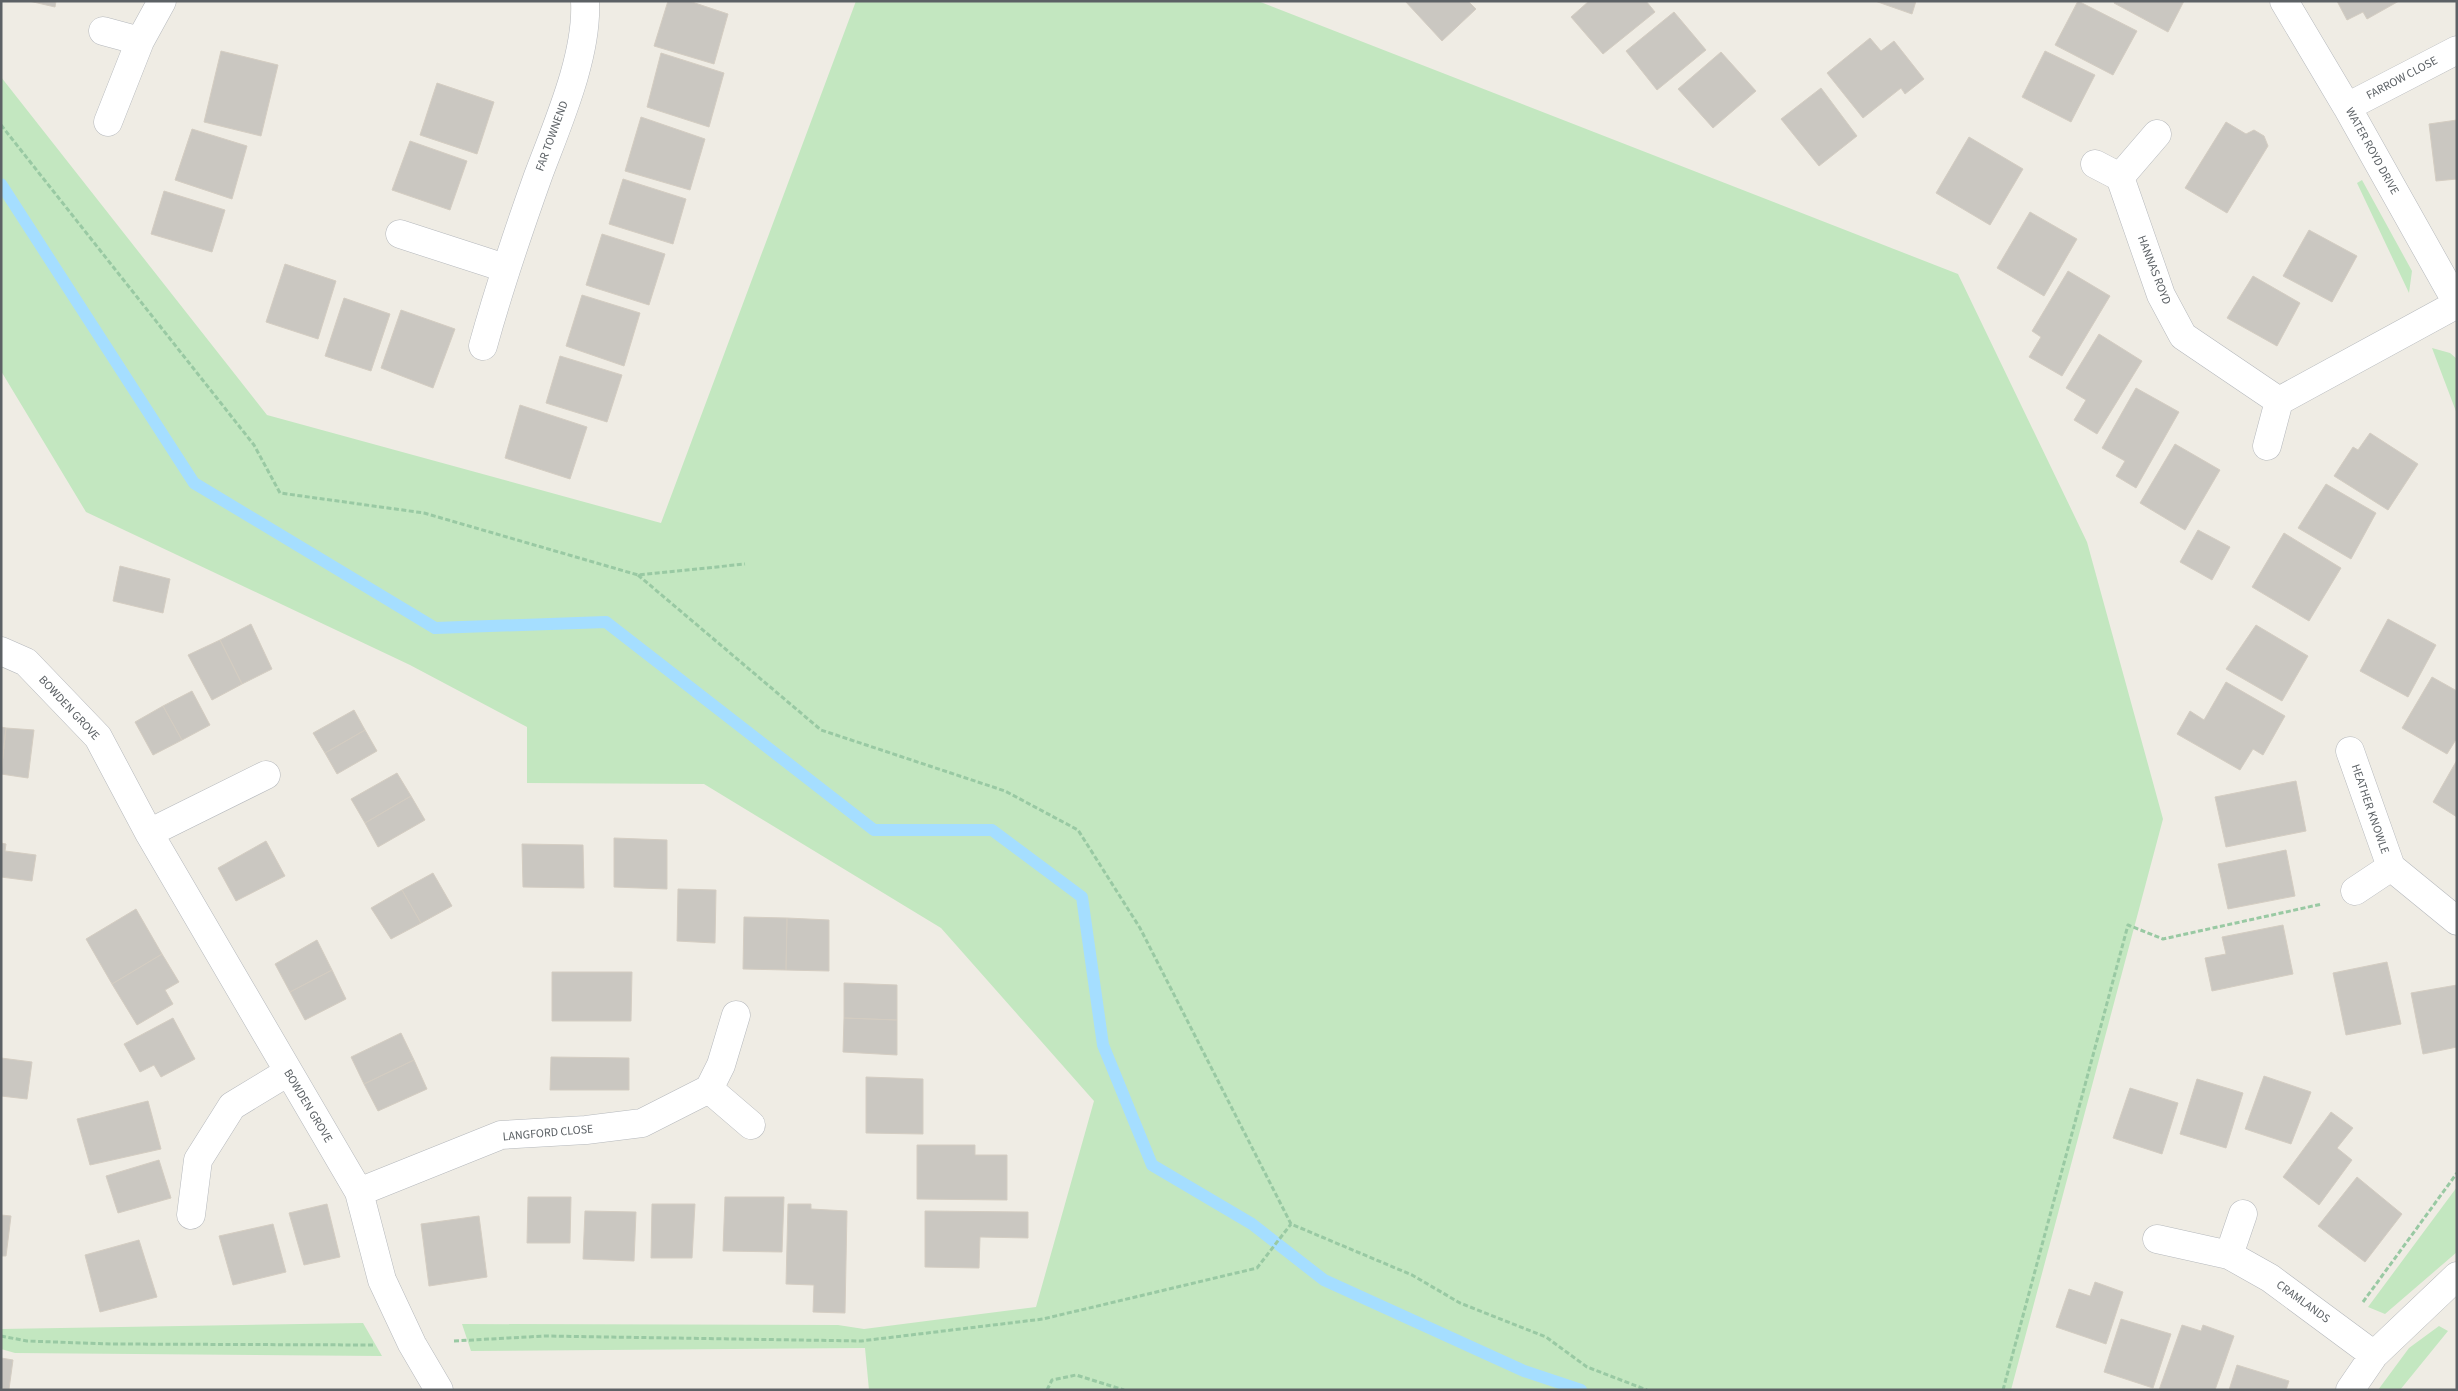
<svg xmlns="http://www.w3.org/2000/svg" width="2458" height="1391" viewBox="0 0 2458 1391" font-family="'Source Sans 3',sans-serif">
<rect width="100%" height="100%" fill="#efece4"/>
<path fill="#c3e7c0" d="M856 1H1258L1958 274 2087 542 2163 819 2011 1390H869L865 1348 471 1351 462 1324 838 1325 864 1329 1036 1307 1094 1101 941 928 704 784 527 783V727L410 665 86 512 1 371V77L267 415 661 523Z
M2362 180 2412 271 2409 293 2357 183Z
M2432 348 2450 353 2457 359V414Z
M2457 1187V1252L2385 1314 2368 1307Z
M363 1323 382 1356 15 1353 1 1349V1329Z
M2439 1326 2448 1331 2400 1390H2378L2409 1348Z"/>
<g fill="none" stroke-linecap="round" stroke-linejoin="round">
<path stroke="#a5deff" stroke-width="12" d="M1 184 194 483 435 628 606 622 874 830H992L1082 897 1103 1045 1152 1165 1252 1224 1324 1280 1524 1371 1581 1390"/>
</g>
<path fill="#cac7c1" stroke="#d4cdc2" d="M29 1H56L55 7Z
M668 1H689L728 14 714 64 654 46Z
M1405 1H1468L1476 9 1442 41Z
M1589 1H1646L1655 12 1603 54 1571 17Z
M1875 1H1916L1912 14Z
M2078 1 2137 31 2113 75 2055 45Z
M2115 1H2184L2168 32 2114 3Z
M2337 1H2399L2367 19 2363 12 2347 20Z
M1674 12 1706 50 1657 90 1626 51Z
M1870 38 1881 51 1894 41 1924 79 1905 94 1901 88 1863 118 1827 73Z
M221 51 278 65 261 136 204 122Z
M2045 51 2095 75 2071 122 2022 97Z
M1721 52 1756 91 1713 128 1678 89Z
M661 53 724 73 709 127 647 107Z
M437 83 494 102 477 154 420 135Z
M1821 88 1857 136 1819 166 1781 119Z
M641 117 705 139 690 190 625 171Z
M2457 120V179L2436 181 2429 124Z
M2226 122 2246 134 2254 130 2264 136 2268 146 2227 213 2185 188Z
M192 129 247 146 232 199 175 180Z
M1969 137 2023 169 1990 225 1936 193Z
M410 141 467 161 450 210 392 190Z
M623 179 686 199 673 244 609 224Z
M164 191 225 210 212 252 151 234Z
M2030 212 2077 239 2044 296 1997 268Z
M2309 230 2357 256 2332 302 2283 276Z
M602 234 665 254 649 305 586 285Z
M285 264 336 281 318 339 266 322Z
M2068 271 2110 296 2062 376 2029 357 2041 337 2032 331Z
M2253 276 2300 303 2277 346 2227 318Z
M582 295 640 313 624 366 566 346Z
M344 298 390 314 371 371 325 356Z
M401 310 455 329 433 388 381 368Z
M2099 334 2142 361 2097 434 2074 420 2086 400 2066 388Z
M560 356 622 375 607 422 546 403Z
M2136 388 2179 412 2136 488 2116 476 2125 461 2102 448Z
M520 405 587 427 570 479 505 458Z
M2370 433 2418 464 2388 510 2334 476 2353 447 2358 450Z
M2175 444 2220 470 2185 530 2140 503Z
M2326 484 2376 513 2351 559 2298 528Z
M2198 530 2230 547 2212 580 2180 562Z
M2284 533 2341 568 2309 621 2252 587Z
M120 566 170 579 163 613 113 601Z
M2388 619 2436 645 2408 697 2360 671Z
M251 624 272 669 242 684 220 640Z
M2256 625 2308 656 2282 701 2226 669Z
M220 640 242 684 212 700 188 655Z
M2432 677 2457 691V738L2447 754 2402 728Z
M2226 682 2285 716 2263 755 2253 749 2240 770 2177 734 2190 711 2204 720Z
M192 691 210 725 182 740 163 706Z
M163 706 182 740 153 755 135 722Z
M354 710 365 730 325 753 313 733Z
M1 727 6 728 1 774Z
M6 728 34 730 28 778 1 774Z
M365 730 377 751 337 774 325 753Z
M2457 760V817L2433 802Z
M397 773 411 796 365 823 351 799Z
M2296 781 2306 831 2226 847 2215 797Z
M411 796 425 820 378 847 365 823Z
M614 838 667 840V889L614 887Z
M266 841 285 876 236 901 218 868Z
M1 843 6 844 5 851 36 855 32 881 1 877Z
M522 844 583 845 584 888 523 887Z
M2286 850 2295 896 2228 909 2218 864Z
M433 873 452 906 421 923 402 890Z
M678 889 716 890 715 943 677 941Z
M402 890 421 923 391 939 371 908Z
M136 909 162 954 112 984 86 939Z
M744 917 787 918 786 970 743 969Z
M787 918 829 920V971L786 970Z
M2283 925 2293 974 2212 991 2205 958 2226 954 2222 937Z
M317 940 332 970 290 992 275 964Z
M162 954 179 982 165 990 173 1004 137 1025 112 984Z
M2387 962 2401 1024 2346 1035 2333 973Z
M332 970 346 999 305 1020 290 992Z
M552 972H632L631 1021H552Z
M844 983 897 985V1020L844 1018Z
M2457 985V1047L2423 1054 2411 993Z
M173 1018 195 1059 161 1077 154 1065 140 1072 124 1044Z
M844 1018 897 1020V1055L843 1052Z
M401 1033 414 1060 364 1084 351 1057Z
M551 1057 629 1058V1090H550Z
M1 1058 32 1062 27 1099 1 1096Z
M414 1060 427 1089 378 1111 364 1084Z
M2264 1076 2311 1092 2291 1144 2245 1129Z
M866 1077 923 1079V1134L866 1133Z
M2197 1079 2243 1093 2226 1148 2180 1134Z
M2130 1088 2178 1103 2162 1154 2113 1138Z
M148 1101 161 1149 90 1165 77 1119Z
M2331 1112 2353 1128 2337 1148 2352 1160 2319 1205 2283 1177Z
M917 1145H975V1155H1007V1200L917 1199Z
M159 1160 171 1198 118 1213 106 1176Z
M2357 1177 2402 1214 2365 1262 2318 1226Z
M528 1197H571L570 1243H527Z
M725 1197H784L782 1252 723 1251Z
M327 1204 340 1257 304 1265 289 1213Z
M652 1204H695L692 1258H651Z
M788 1204H811V1209L847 1211 845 1313 813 1312 814 1285 786 1284Z
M585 1211 636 1212 634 1261 583 1259Z
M925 1211 1028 1212V1238L980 1237 979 1268 925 1267Z
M1 1215 11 1216 6 1256H1Z
M479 1216 487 1277 429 1286 421 1224Z
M273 1224 286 1272 233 1285 219 1236Z
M139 1240 157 1297 100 1312 85 1255Z
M2095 1282 2123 1292 2106 1344 2056 1327 2069 1289 2090 1296Z
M2121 1319 2171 1334 2153 1388 2104 1372Z
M2182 1325 2201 1331 2203 1325 2234 1336 2215 1390H2159Z
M1 1358 13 1360 9 1389 1 1388Z
M2237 1365 2289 1381 2286 1390H2229Z"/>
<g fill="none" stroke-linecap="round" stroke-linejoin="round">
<defs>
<path id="minor" d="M2284 1 2347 107 2457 303
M103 31 140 41
M2347 107 2457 50
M108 122 140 41 162 1
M2157 134 2120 177 2161 295 2183 336 2279 401 2457 304
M2095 164 2120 177
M400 234 505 268
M483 346C499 288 518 232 538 176 557 125 588 56 585 1
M2267 446 2279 401
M1 651 26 662 98 737 149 833 359 1192 382 1280 412 1344 439 1390
M2350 751 2391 867 2457 921
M149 833 266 775
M2355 891 2391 867
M709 1089 751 1125
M359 1192 501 1135 586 1130 642 1123 709 1089 721 1065 736 1015
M191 1215 198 1160 232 1106 288 1072
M2157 1239 2229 1255 2270 1278 2374 1355
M2229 1255 2243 1214
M2350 1390 2374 1355 2457 1276"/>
</defs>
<use href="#minor" stroke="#b5b8bc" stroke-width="29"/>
<path stroke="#99c9a3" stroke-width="3" stroke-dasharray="5 2.5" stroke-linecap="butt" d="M1 125 254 445 280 493 424 513 638 575 745 564
M638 575 821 730 1005 791 1078 830 1140 928 1291 1224 1412 1275 1460 1303 1546 1337 1587 1367 1647 1390
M2363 1302 2457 1173
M1 1336 27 1341 111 1344 373 1345
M454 1341 545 1336 861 1341 1043 1319 1257 1268 1291 1224
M1047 1390 1052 1380 1076 1375 1124 1390
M2003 1390 2128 925 2163 939 2322 904"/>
<use href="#minor" stroke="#fff" stroke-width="28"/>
</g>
<g text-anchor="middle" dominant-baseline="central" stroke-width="4" stroke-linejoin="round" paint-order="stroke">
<g font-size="12" fill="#5c6165" stroke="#fff">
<text transform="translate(2402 78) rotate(-28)">FARROW CLOSE</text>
<text transform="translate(552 136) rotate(-70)">FAR TOWNEND</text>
<text transform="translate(2372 151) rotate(61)">WATER ROYD DRIVE</text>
<text transform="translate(2154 270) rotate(69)">HANNAS ROYD</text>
<text transform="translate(69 708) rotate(47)">BOWDEN GROVE</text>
<text transform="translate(2370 809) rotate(71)">HEATHER KNOWLE</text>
<text transform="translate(308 1106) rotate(59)">BOWDEN GROVE</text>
<text transform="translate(548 1133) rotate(-5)">LANGFORD CLOSE</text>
<text transform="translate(2303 1302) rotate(36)">CRAMLANDS</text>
</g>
</g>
<rect width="2458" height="1391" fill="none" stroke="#5c6165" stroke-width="5"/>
</svg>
